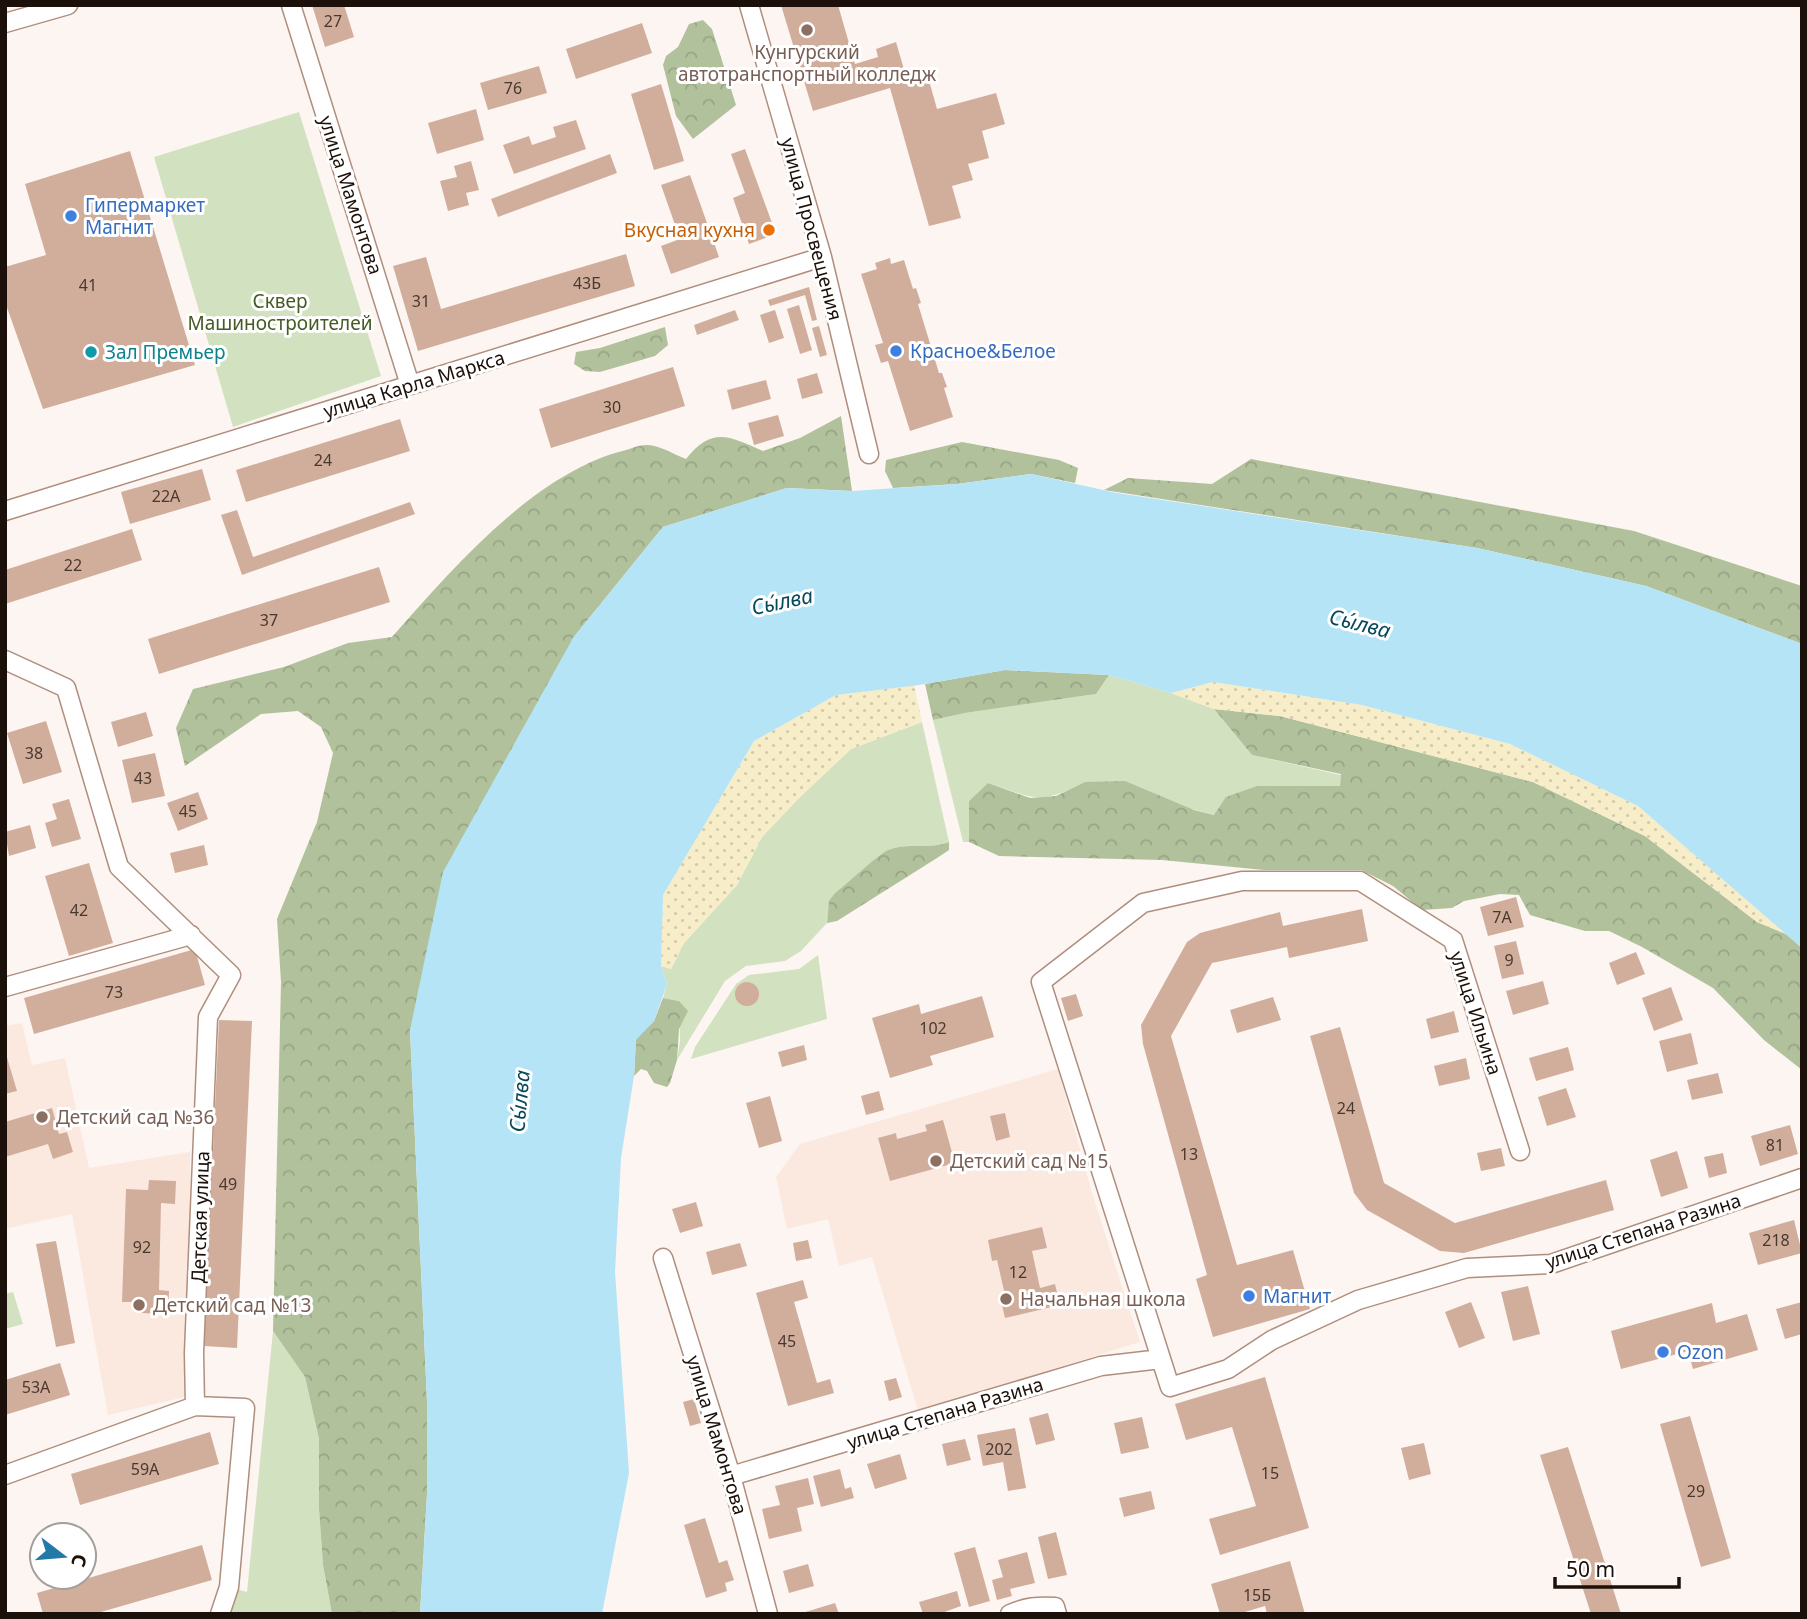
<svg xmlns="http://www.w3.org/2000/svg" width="1807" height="1619" viewBox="0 0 1807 1619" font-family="'Noto Sans',sans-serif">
<defs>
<pattern id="forest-crowns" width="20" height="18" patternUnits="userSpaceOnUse" patternTransform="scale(1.75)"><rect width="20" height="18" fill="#b0c19c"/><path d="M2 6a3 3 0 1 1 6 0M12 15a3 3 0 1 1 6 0" fill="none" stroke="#97a585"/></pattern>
<pattern id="sand-dots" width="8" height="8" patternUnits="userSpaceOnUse" patternTransform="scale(1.75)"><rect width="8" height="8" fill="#f7edc8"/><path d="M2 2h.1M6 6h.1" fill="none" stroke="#d3caaa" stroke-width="1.8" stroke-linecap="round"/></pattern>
</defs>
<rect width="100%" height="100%" fill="#fdf5f1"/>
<path fill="#fbe9e0" d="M22 1023 32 1065 65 1058 89 1168 190 1152 189 1396 108 1415 72 1214 5 1229V1026Z
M1058 1069 1092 1193 1140 1342 918 1411 872 1257 839 1266 828 1219 787 1229 776 1177 800 1144Z"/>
<path fill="#d2e2c0" d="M299 112 381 376 233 427 154 157Z
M1109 675 1171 693 1214 709 1252 755 1341 775 1340 787 1257 786 1215 815 1085 782C1038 806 1035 798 988 783L969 801V842H963L933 720 965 713 1096 694Z
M922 722 949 842C929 850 907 842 888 850 876 856 847 884 835 893L829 902 827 923 801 951 785 961 746 966 725 981 677 1060 680 1041 679 1001 663 998 667 984 661 966 671 969 684 943 737 885 762 837 799 798 851 749Z
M818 955 827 1019 691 1059 695 1047 736 984 749 975 799 969Z
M13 1292 23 1324 5 1329V1294Z
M273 1331 305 1377 319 1439V1509L323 1565 332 1614H225L229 1587 247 1592Z"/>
<path fill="url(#forest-crowns)" d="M703 20 712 29 736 105 693 139 676 116 663 65 666 56 678 47 689 24Z
M665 327 668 345 655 356 600 372 585 371 574 364 576 352 600 348Z
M841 416 852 491 787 488 663 527 573 638 410 1030 427 1401V1494L420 1614H332L323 1565 319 1509V1439L305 1377 273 1331 281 982 277 919 317 822 333 753 321 727 298 711 261 714 185 766 176 728 193 689 284 667 348 643 392 637C452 569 535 472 626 450 632 448 640 445 646 445 658 444 675 455 686 459 712 426 729 436 763 451L800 438Z
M962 442 1059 460 1078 468 1075 483 1031 474 957 484 893 488 885 471 886 460Z
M1251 459 1634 531 1802 586V644L1646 586 1477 548 1104 490 1128 478 1212 484Z
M1005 670 1109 675 1096 694 965 713 933 720 925 684Z
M1214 709 1280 716 1533 782 1645 836 1757 922 1786 934 1802 948V1070L1764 1040 1713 988 1642 947 1609 931H1585L1530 915 1519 895 1500 894 1464 901 1452 908 1422 910 1393 886 1361 870H1264L1162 860 999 856 969 842V801L988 783 1030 798 1056 796 1085 782 1125 781 1194 810 1214 815 1226 797 1257 786H1340L1341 774 1252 755Z
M949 842V850L937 858 837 921 827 923 829 901 835 893C847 884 876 856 888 850 907 842 929 850 949 842Z
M663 998 679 1001 688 1011 679 1029 677 1060 670 1083 667 1087 654 1083 647 1071 641 1069 634 1076 636 1039 654 1021Z"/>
<path fill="url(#sand-dots)" d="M1213 682 1362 705 1510 744 1638 806 1786 934 1757 922 1645 836 1533 782 1280 716 1214 709 1171 693Z
M914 685 922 722 851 749 799 798 762 837 737 885 684 943 671 969 661 966 663 895 754 741 836 695Z"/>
<path fill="#b5e4f6" d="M1031 474 1117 493 1477 548 1646 586 1802 644V948L1638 806 1510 744 1362 705 1213 682 1171 693 1109 675 1005 670 919 685 836 695 754 741 663 895 661 966 667 984 654 1021 636 1040 634 1076 621 1158 615 1272 629 1473 602 1614H420L427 1494V1401L410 1030 443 872 573 638 663 527 787 488 852 491 957 484Z"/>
<path fill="#d1ae9c" d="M312 5H344L354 37 325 47Z
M781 5H838L855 64 878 57 876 49 896 42 908 83 928 77 937 109 996 93 1005 124 982 131 989 158 968 164 973 180 952 186 961 218 929 226 890 88 813 111Z
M642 23 652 53 576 79 566 49Z
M539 66 547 93 488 110 480 83Z
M661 84 684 161 654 170 631 94Z
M476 109 484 140 437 154 428 123Z
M576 120 586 149 514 174 503 145 529 136 532 145 556 137 553 127Z
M745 149 776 234 749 244 733 198 745 193 731 154Z
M130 151 195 365 43 409 5 302V267L46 255 25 184Z
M610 154 617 173 498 217 491 199Z
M471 161 479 190 466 193 469 205 448 211 440 181 457 177 454 166Z
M690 175 719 257 671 274 661 246 680 239 661 185Z
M626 254 635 286 418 351 393 266 426 257 441 309Z
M890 258 891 264 904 260 913 289 916 288 921 303 918 304 939 373H942L947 387 944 388 953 417 910 431 888 361 881 363 875 345 883 343 861 274 877 269 875 263Z
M809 287 817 320 812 321 805 295 770 306 768 300Z
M799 305 812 350 800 354 787 309Z
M735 310 739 320 697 335 694 325Z
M775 310 784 338 769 343 760 315Z
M819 326 827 355 820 357 812 328Z
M673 367 685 406 551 448 539 409Z
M817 373 823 393 802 399 797 379Z
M766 380 771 399 732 410 727 390Z
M778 415 784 436 754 445 748 423Z
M400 419 410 451 246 502 236 470Z
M202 469 211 500 130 524 121 492Z
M410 502 415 514 242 575 221 515 237 510 253 557Z
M132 529 142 560 5 604V570Z
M379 567 390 602 159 674 148 639Z
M146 712 153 736 118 747 111 722Z
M46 721 62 772 23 784 7 733Z
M155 753 165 796 132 803 122 760Z
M198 792 208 819 178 831 167 803Z
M69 799 81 839 52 847 45 823 57 819 52 804Z
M30 825 36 848 9 856 5 832Z
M204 845 208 865 175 873 170 853Z
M89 863 113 943 69 956 45 876Z
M1516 897 1524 927 1488 936 1480 907Z
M1362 909 1368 941 1289 958 1287 947 1212 963 1171 1036 1237 1265 1293 1250 1310 1309 1213 1337 1196 1279 1207 1275 1143 1044 1141 1025 1187 942 1200 933 1280 912 1283 926Z
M1516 941 1524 974 1502 979 1494 946Z
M195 949 205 985 34 1034 24 998Z
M1636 952 1645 974 1617 985 1609 963Z
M1543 981 1549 1004 1513 1015 1506 991Z
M735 994a12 12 0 1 1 24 0a12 12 0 1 1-24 0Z
M1671 987 1683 1020 1654 1031 1642 998Z
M1076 994 1083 1016 1068 1021 1061 998Z
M982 996 994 1037 930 1056 933 1065 890 1078 872 1018 919 1004 921 1014Z
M1273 997 1281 1020 1237 1033 1230 1010Z
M1454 1011 1459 1032 1431 1039 1426 1019Z
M219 1020 252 1021 237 1348 204 1346Z
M1340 1027 1384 1183 1455 1223 1606 1180 1614 1210 1464 1253 1440 1251 1367 1210 1354 1193 1310 1036Z
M1691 1033 1698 1064 1667 1072 1659 1041Z
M804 1045 807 1060 782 1067 778 1052Z
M1568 1047 1574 1070 1536 1081 1529 1058Z
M6 1054 17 1091 5 1094V1055Z
M1466 1058 1470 1079 1439 1086 1434 1066Z
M1718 1073 1723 1093 1692 1100 1687 1080Z
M1566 1088 1576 1117 1547 1126 1538 1097Z
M879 1091 884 1110 866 1115 861 1096Z
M770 1096 782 1141 759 1148 746 1103Z
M52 1108 59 1134 67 1132 73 1152 53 1159 48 1144 5 1157V1122Z
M1005 1113 1010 1137 996 1141 990 1116Z
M943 1120 955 1163 890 1181 878 1138 896 1133 897 1139 927 1131 925 1125Z
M1790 1125 1798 1154 1760 1166 1751 1136Z
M1501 1148 1505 1166 1481 1171 1477 1153Z
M1677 1151 1688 1188 1661 1197 1650 1160Z
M1723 1153 1727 1173 1709 1178 1704 1157Z
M149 1180 176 1181 175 1204 161 1203 159 1290 169 1291 168 1314 141 1313 142 1302H122L126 1189 148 1190Z
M696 1202 703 1226 680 1233 672 1209Z
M1794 1220 1802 1253 1758 1265 1749 1233Z
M1042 1227 1047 1248 1032 1251 1040 1288 1055 1284 1060 1305 1005 1318 1000 1296 1005 1295 997 1260 992 1261 988 1240Z
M808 1240 812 1258 796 1261 793 1243Z
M56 1241 75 1343 56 1347 36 1244Z
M740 1243 747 1266 712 1275 706 1252Z
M803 1280 808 1298 794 1302 817 1383 830 1379 834 1393 788 1406 756 1293Z
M1528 1286 1540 1334 1513 1341 1501 1292Z
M1471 1302 1485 1338 1459 1348 1445 1312Z
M1802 1302V1334L1785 1339 1776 1309Z
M1712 1303 1716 1323 1747 1314 1758 1350 1693 1369 1688 1351 1621 1369 1611 1331Z
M60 1363 70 1395 5 1415V1380Z
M1265 1377 1309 1528 1220 1555 1209 1519 1256 1506 1232 1427 1186 1440 1175 1404Z
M896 1378 902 1397 889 1401 884 1381Z
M694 1399 701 1423 690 1426 683 1402Z
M1048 1413 1055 1440 1036 1445 1029 1418Z
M1690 1416 1731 1558 1701 1567 1660 1424Z
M1142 1417 1149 1448 1121 1454 1114 1423Z
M1015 1428 1026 1488 1008 1491 1003 1462 983 1466 977 1435Z
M210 1432 219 1464 80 1505 71 1474Z
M965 1439 971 1460 947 1466 942 1444Z
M1424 1443 1431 1474 1409 1480 1401 1448Z
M1568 1447 1621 1614H1591L1540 1455Z
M900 1454 907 1479 875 1489 867 1464Z
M840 1469 845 1489 851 1487 854 1498 821 1507 813 1476Z
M808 1478 814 1504 797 1508 802 1531 769 1539 762 1509 780 1505 775 1486Z
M1151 1491 1155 1509 1124 1517 1119 1498Z
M705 1518 719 1563 727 1560 734 1580 725 1583 727 1591 706 1598 684 1525Z
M1056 1532 1067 1575 1048 1579 1038 1537Z
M202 1545 212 1580 94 1614H43L37 1593Z
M975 1547 990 1601 969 1607 954 1553Z
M1027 1552 1035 1583 1010 1589 1012 1596 997 1600 992 1580 1003 1577 998 1560Z
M1290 1561 1305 1614H1267L1265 1606 1238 1614H1220L1211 1584Z
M808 1564 814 1586 789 1593 783 1571Z
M957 1591 961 1606 939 1614H923L919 1602Z
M835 1603 839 1614H802V1613Z"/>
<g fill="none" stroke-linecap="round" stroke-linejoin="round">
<defs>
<path id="minor" d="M291 5 410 385
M749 5 822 257 869 454
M5 23 68 5
M5 511 822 257
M5 660 66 688 119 867 231 975 208 1017 194 1353 195 1406 245 1408 229 1587 220 1614
M5 987 191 935
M1520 1151 1453 940 1360 881H1242L1143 903 1041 982 1170 1387 1228 1369 1272 1340 1358 1300 1467 1268 1551 1264 1802 1178
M663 1258 731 1476 768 1614
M5 1475 195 1406
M731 1476 1101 1366 1161 1359
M1010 1614C1026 1607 1038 1606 1055 1607L1057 1614"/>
</defs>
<use href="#minor" stroke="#b08e7d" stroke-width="21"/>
<use href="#minor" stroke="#fff" stroke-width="18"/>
</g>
<g fill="#8d6e63" stroke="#fff" stroke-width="2.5">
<circle cx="807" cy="30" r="7"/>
<circle cx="42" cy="1117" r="7"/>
<circle cx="936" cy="1161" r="7"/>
<circle cx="1006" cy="1299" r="7"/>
<circle cx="139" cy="1305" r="7"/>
</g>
<g fill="#3f7fe0" stroke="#fff" stroke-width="2.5">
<circle cx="71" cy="216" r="7"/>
<circle cx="896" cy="351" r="7"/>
<circle cx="1249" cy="1296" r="7"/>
<circle cx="1663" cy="1352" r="7"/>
</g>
<circle fill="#e8710a" stroke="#fff" stroke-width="2.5" cx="769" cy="230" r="7"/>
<circle fill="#0f9aa8" stroke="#fff" stroke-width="2.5" cx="91" cy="352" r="7"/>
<g text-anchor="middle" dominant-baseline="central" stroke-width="6" stroke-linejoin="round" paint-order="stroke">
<g font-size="16" fill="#49382e">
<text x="333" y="21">27</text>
<text x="513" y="88">76</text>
<text x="587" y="283">43Б</text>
<text x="88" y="285">41</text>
<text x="421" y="301">31</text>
<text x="612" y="407">30</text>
<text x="323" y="460">24</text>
<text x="166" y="496">22А</text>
<text x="73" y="565">22</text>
<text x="269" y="620">37</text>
<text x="34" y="753">38</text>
<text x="143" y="778">43</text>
<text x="188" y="811">45</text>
<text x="79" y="910">42</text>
<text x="1502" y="917">7А</text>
<text x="1509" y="960">9</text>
<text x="114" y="992">73</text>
<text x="933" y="1028">102</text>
<text x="1346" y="1108">24</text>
<text x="1775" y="1145">81</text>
<text x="1189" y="1154">13</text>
<text x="228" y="1184">49</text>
<text x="1776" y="1240">218</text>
<text x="142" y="1247">92</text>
<text x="1018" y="1272">12</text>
<text x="787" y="1341">45</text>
<text x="36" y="1387">53А</text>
<text x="999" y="1449">202</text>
<text x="145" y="1469">59А</text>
<text x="1270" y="1473">15</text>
<text x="1696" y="1491">29</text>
<text x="1257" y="1595">15Б</text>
</g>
<g font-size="19" fill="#785e54" stroke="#fff" text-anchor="start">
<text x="807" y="52" text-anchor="middle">Кунгурский<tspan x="807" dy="22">автотранспортный колледж</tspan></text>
<text x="56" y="1117">Детский сад №36</text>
<text x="950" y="1161">Детский сад №15</text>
<text x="1020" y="1299">Начальная школа</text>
<text x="153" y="1305">Детский сад №13</text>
</g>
<g font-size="19" fill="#1c100a" stroke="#fff">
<text transform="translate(351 195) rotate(72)">улица Мамонтова</text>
<text transform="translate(812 229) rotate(75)">улица Просвещения</text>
<text transform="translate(414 384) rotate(-17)">улица Карла Маркса</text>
<text transform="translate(1476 1013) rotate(72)">улица Ильина</text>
<text transform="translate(200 1217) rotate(-88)">Детская улица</text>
<text transform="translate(1643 1231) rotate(-18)">улица Степана Разина</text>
<text transform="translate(945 1413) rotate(-17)">улица Степана Разина</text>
<text transform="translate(717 1435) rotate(73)">улица Мамонтова</text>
</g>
<g font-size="19" fill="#366cbe" stroke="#fff" text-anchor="start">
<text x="85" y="205">Гипермаркет<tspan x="85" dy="22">Магнит</tspan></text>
<text x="910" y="351">Красное&amp;Белое</text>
<text x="1263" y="1296">Магнит</text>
<text x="1677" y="1352">Ozon</text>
</g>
<g font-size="19" fill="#c56008" stroke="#fff" text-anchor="end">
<text x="755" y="230">Вкусная кухня</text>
</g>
<g font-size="19" fill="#455b24" stroke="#fff">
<text x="280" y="301">Сквер<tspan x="280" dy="22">Машиностроителей</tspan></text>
</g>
<g font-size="19" fill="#0d838f" stroke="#fff" text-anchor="start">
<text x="105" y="352">Зал Премьер</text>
</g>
<g font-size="21" font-style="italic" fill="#05495c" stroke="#fff">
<text transform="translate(782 601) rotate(-12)">Сы́лва</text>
<text transform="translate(1360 623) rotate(14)">Сы́лва</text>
<text transform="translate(519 1101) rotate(-85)">Сы́лва</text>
</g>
</g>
<rect width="1807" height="1619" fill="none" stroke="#1c100a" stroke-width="14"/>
<g transform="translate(63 1556) rotate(106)"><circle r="33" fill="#ffffff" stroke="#a49f9d" stroke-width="2"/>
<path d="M0-5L12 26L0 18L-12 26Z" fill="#2279a8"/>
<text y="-10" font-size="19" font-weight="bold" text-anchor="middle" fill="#1c100a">С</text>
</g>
<path d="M1555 1577v10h124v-10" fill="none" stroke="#1c100a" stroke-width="3.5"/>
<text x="1566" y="1577" font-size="21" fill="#1c100a" stroke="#ffffff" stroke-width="5" paint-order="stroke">50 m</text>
</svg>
